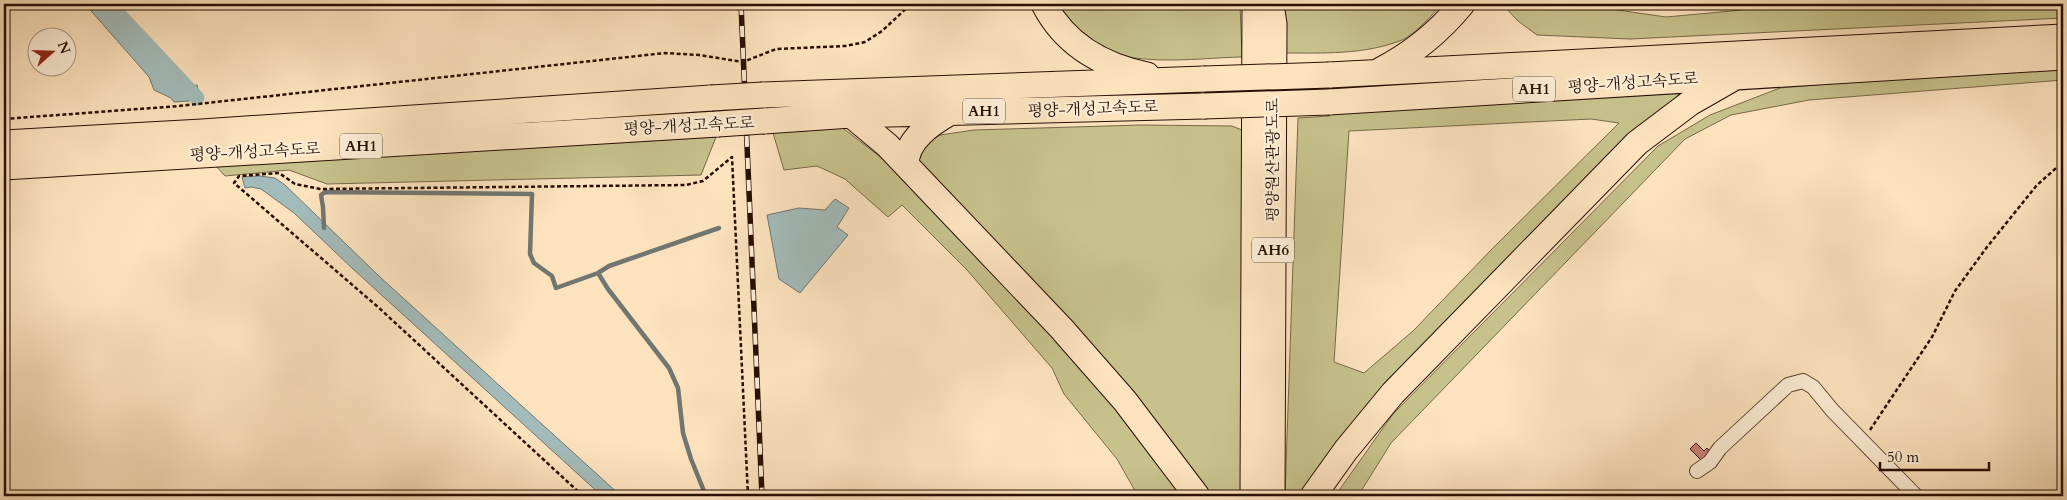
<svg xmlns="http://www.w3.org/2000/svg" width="2067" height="500" viewBox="0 0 2067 500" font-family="Cardo,'Noto Serif KR',serif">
<rect width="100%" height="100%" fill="#fce3be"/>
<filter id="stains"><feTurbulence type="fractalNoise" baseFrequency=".004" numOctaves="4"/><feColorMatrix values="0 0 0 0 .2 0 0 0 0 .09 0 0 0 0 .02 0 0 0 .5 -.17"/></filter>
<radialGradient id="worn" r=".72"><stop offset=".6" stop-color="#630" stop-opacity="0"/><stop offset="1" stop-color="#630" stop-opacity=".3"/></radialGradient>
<path fill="#c7c18c" stroke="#776848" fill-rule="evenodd" d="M1057 4H1240L1242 57C1193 58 1123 70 1082 38 1072 31 1064 14 1057 4Z
M1285 4H1441C1434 14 1413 36 1402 40 1365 55 1322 53 1283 53Z
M1502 4H1576L1666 17 1807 4H2063V18L1630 39 1537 35 1518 21Z
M2063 64V80L1809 100 1731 115 1685 139 1391 443 1358 496H1335L1393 414 1658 146 1710 115 1780 88Z
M1668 85 1678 94 1676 103 1360 417 1300 496H1285L1298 118 1330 116V107ZM1591 119 1619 123 1492 249 1413 331 1364 373 1334 362 1349 131Z
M1140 125 1232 126 1247 132 1242 496H1209L1081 335 919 166 918 154 925 143 940 135 974 130Z
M840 126 896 169 1125 415 1185 496H1138L1117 459 1064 394 1052 368 967 270 902 205 888 217 845 179 817 166 784 170 773 133Z
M716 137 701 175 327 184 289 170 225 176 216 166Z"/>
<path fill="#a3bcbb" stroke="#717671" d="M85 4H107L181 87 197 85 198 89 184 92 189 101 174 102 171 98 154 90 149 77Z
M260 176 275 178 285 185 380 277 621 496H602L353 269 294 213 261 189 251 187 245 188 242 177Z
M835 199 849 208 837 227 848 235 800 293 779 279 767 215 799 208 825 210Z"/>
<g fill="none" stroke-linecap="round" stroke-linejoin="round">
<path stroke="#717671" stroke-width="4.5" d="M324 228 323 207 321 195 325 192 532 194 530 254 534 263 552 276 556 288 598 273 609 266 719 228
M598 273 608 289 669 368 678 388 683 433 691 459 706 496"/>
<path stroke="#a3bcbb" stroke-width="15" d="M109 4 197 98"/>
</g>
<path fill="#cd8176" stroke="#270e03" d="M1696 443 1704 451 1707 448 1713 455 1705 464 1690 449Z"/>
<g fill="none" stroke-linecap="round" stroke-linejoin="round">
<defs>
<path id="street" d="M1697 471 1710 462 1720 448 1788 385 1803 381 1813 387 1832 410 1916 496"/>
<path id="highway" d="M1044 4C1065 45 1103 66 1147 75
M1271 4 1274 24 1272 496
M1379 71C1410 55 1440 31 1462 4
M1329 75 2063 37
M763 95 1204 79
M1329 102 2063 57
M851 115 887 145 1061 328 1125 401 1197 496
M764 121 851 115 1204 106
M4 143 202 132 711 98
M906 165C906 140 930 124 951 112
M4 167 718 124
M1253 496 1255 4
M1313 496 1346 450 1393 393 1637 143 1690 103 1732 79"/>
</defs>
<use href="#street" stroke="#5c4332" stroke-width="16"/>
<use href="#highway" stroke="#270e03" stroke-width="27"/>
<path stroke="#270e03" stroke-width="2.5" stroke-dasharray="4 2.5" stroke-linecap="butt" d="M4 119 179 106 665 53 699 55 743 62 776 49 845 46 865 42 882 31 911 4
M1870 430 1932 337 1955 291 1987 247 2037 185 2063 162
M583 496 378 307 234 183 239 176 279 173 295 184 320 189 686 185 703 181 732 157 748 496"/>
<use href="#street" stroke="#fdedd5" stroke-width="14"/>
<use href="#highway" stroke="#fce3be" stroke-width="25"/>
<defs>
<path id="rail" d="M741 4 762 496"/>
</defs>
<use href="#rail" stroke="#270e03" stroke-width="5.5"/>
<use href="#rail" stroke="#fdedd5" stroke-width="4" stroke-dasharray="11" stroke-linecap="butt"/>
<defs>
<path id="highway-bridge" d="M1204 79 1329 75
M711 98 763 95
M1204 106 1329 102
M718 124 764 121"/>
</defs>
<use href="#highway-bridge" stroke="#270e03" stroke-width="27" stroke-linecap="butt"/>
<use href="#highway-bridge" stroke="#fce3be" stroke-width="25"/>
</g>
<g text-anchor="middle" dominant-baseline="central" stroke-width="4.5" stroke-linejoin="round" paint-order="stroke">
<g fill="#fdedd5" stroke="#675142" stroke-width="1">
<rect x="1513" y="76.5" width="42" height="25" rx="4"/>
<rect x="963" y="98.5" width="42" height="25" rx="4"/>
<rect x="340" y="133.5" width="42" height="25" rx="4"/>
<rect x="1252" y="237.5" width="42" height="25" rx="4"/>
</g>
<g font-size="15" font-weight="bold" fill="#270e03">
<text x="1534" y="89">AH1</text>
<text x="984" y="111">AH1</text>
<text x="361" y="146">AH1</text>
<text x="1273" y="250">AH6</text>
</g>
<g font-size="16" fill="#270e03" stroke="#fdedd5">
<text transform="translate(1633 83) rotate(-4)">평양-개성고속도로</text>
<text transform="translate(1093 109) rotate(-2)">평양-개성고속도로</text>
<text transform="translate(689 126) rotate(-3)">평양-개성고속도로</text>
<text transform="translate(255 152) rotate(-3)">평양-개성고속도로</text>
<text transform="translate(1273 160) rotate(-90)">평양원산관광도로</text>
</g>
</g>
<rect width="2067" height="500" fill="none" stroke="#fce3be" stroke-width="20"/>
<rect x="5" y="5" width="2057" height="490" fill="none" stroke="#270e03" stroke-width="2.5"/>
<rect x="10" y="10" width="2047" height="480" fill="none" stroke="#270e03"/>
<g transform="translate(52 52) rotate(70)"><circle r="24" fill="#fdedd5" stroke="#a79481"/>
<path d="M0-4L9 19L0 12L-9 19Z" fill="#8f2418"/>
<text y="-8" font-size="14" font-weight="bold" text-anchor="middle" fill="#270e03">N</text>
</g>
<path d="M1880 462v8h109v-8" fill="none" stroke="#270e03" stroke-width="2.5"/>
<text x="1887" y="462" font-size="15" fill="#270e03" stroke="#fdedd5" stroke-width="4" paint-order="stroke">50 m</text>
<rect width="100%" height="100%" filter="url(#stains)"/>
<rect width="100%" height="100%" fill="url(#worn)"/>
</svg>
